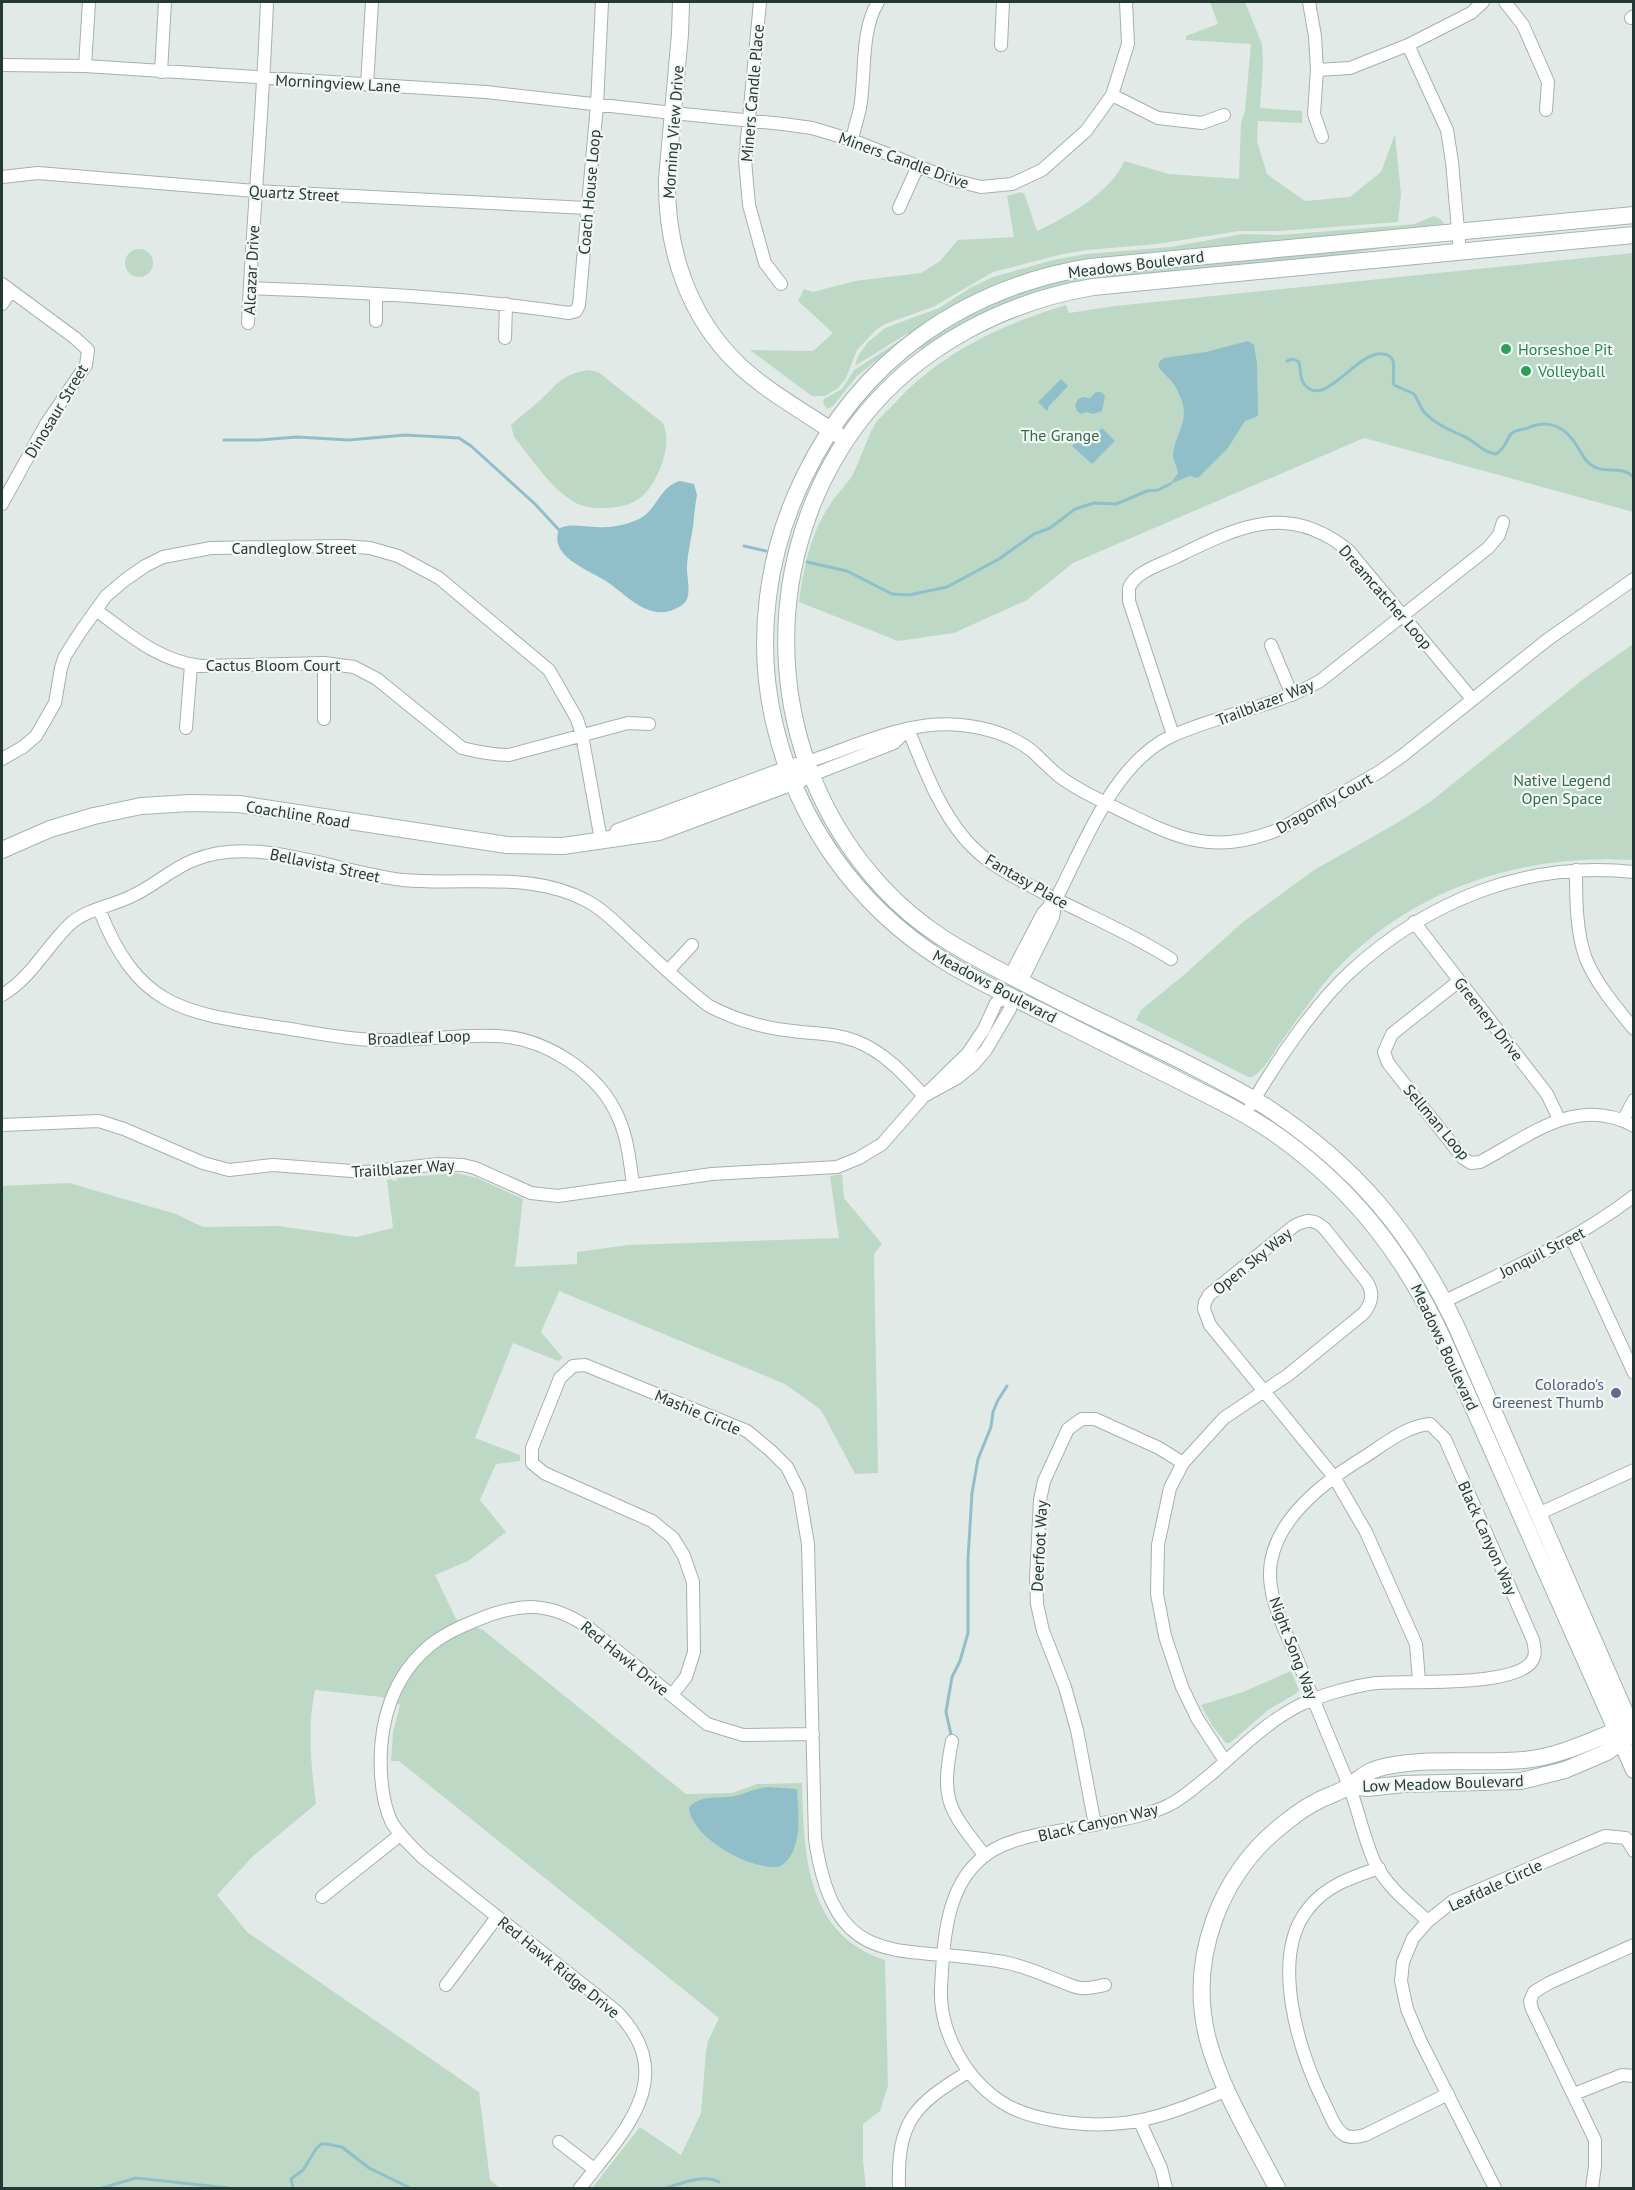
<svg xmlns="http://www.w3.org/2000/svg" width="1635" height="2190" viewBox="0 0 1635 2190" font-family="'PT Sans',sans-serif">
<rect width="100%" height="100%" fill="#e2eae7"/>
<path fill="#bdd9c6" d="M1210 2H1245L1262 44 1263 63 1260 108 1302 111V123L1258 121 1257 141 1267 174 1305 201 1350 197 1381 172 1395 134 1401 194 1398 222 1280 231H1239L1157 244 1087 250 1063 254 993 272 933 307 885 324 876 330 857 350 846 378 838 388 825 396H812L750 350 813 351 833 333 798 301 804 289 813 292 855 281 921 273 940 261 958 240 1014 237 1007 196 1021 192 1022 194 1024 193 1037 231C1064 219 1114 190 1124 161L1169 174 1239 179 1241 123 1245 111 1251 44 1186 40V36L1218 24Z
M1434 216 1440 219 1445 224 1109 258 910 335 908 333 855 366 858 356 868 342 885 328 939 308 970 288 993 277 1053 260 1086 254 1170 247 1243 234 1280 235 1404 225 1414 224Z
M1400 245 1335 256 1108 279 923 352 918 345 997 298 1068 276Z
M125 263a14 14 0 1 1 28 0a14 14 0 1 1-28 0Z
M1633 253V512L1364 438 1073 563 1027 600 954 633 898 641 799 602C804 567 810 534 831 503 837 493 847 485 853 474 861 458 866 440 875 424 880 417 888 410 894 404 940 353 1001 325 1066 305L1069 313 1115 306Z
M907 336 857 376 833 406 827 409 823 403 824 399 842 389 854 370Z
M589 370 598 372 663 423C669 437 666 450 662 464 650 494 638 507 605 508 595 508 587 508 578 504 554 493 531 458 514 437L511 425C519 417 529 410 537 403 558 385 558 375 589 370Z
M1633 644V860C1515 853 1398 893 1321 987 1307 1005 1294 1024 1281 1042 1272 1055 1265 1069 1252 1077H1248L1136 1020 1141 1010 1185 974 1243 922 1314 870 1397 823 1430 802 1586 677Z
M456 1173 477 1178 523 1199 515 1267 577 1264V1252L628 1245 839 1238 830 1176 842 1174 844 1198 882 1244 874 1254 878 1473 855 1474 821 1410 785 1384 559 1291 541 1332 563 1358 558 1361 513 1343 475 1438 520 1455V1461L496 1464 480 1500 506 1532 468 1561 435 1575 456 1619 483 1630 686 1794 732 1793 757 1784 802 1783C804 1853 805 1934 885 1960L888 2086 880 2111 863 2124V2161L866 2188H592L640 2127 681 2155 701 2113 706 2052 708 2041 719 2018 399 1761H391L393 1732 400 1705 381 1697 315 1690C307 1728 311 1766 316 1804L253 1856 217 1895 247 1932 479 2092 490 2180 500 2188H2V1186L69 1183 176 1214 203 1227 279 1226 356 1237 393 1228 387 1180 392 1179 393 1181 397 1180V1178Z
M1291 1671 1299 1690 1297 1693 1268 1710 1230 1743H1226L1213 1727 1201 1705 1243 1692Z"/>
<path fill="#90bfca" d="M1248 341 1254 345 1257 363 1258 415 1256 417 1245 421 1228 448 1198 478 1190 476 1170 484 1178 473C1177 466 1173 461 1173 455 1175 430 1193 422 1178 392 1174 381 1164 375 1158 366L1160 361 1164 358 1206 352Z
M1061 379 1068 386 1049 406 1047 411 1038 402Z
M1096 392H1101L1105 396 1102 411 1093 414 1086 412 1081 414 1077 411 1075 405 1078 399 1083 397 1090 398Z
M1102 428 1115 441 1092 464 1072 446 1082 435 1089 441Z
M680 481 694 484 697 495C695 506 694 516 693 527 691 541 687 555 687 569 687 578 691 592 686 601 685 603 681 606 679 607 650 624 627 595 606 581 588 570 546 555 560 528 573 523 584 527 597 527 611 528 626 525 639 519 657 510 660 486 680 481Z
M769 1787 797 1789C798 1813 804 1850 781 1866 754 1873 691 1838 689 1808 699 1794 720 1799 735 1796 748 1793 755 1788 769 1787Z"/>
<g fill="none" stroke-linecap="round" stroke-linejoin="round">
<path stroke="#90bfca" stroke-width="3" d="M1287 361 1293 359 1299 362C1301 369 1299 377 1304 384 1324 411 1358 349 1383 354 1387 354 1392 357 1393 361 1395 369 1392 377 1394 385L1414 394C1419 401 1420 408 1426 414 1437 425 1450 430 1463 436 1476 441 1481 452 1496 454 1508 446 1505 439 1512 433 1517 429 1525 430 1530 427 1550 419 1566 428 1577 446 1581 452 1584 460 1591 465 1604 475 1623 464 1634 478
M224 440H259L297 437 349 440 405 435 459 438 471 446 535 504 560 531
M744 546 766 551
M807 562 847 571 892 594 909 595 947 587 999 559 1034 534 1050 528 1075 509 1094 503 1116 504 1147 491 1158 490 1170 484
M952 1739 946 1712 952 1677 960 1661 968 1633V1559L972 1493 978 1459 991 1427 993 1412 998 1400 1007 1386
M102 2188 136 2178 229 2188
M293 2188 291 2179 303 2170 316 2149 321 2144H327L342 2147 369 2168 410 2188
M666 2188C681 2183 704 2174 719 2182"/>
<defs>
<path id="street" d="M760 2 745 160 749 205 765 263 781 284
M1309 2 1315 36 1317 70 1314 114 1322 137
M1505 2 1523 25 1548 82 1546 110
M1631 18 1634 16
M1001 45 1003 2
M1408 45 1447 130 1452 162 1460 252
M2 65 85 66 486 92 673 113 783 124 812 128 852 140 953 180 981 187 1012 184 1042 170 1086 131 1112 95 1128 44 1126 2
M85 66 89 2
M1317 70 1350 68 1408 45 1471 13 1483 2
M161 72 165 2
M367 85 372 2
M1112 95 1158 118 1202 123 1224 115
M852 140C854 129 858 118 860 108 866 74 860 32 878 2
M2 177 38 173 255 191 587 208
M899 208 918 166
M2 284 75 338 88 350 86 365 46 424 2 504
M250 288C356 292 463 297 569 313L576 311 579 305 597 105 602 2
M376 294V321
M2 304 11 291
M248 323C253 216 263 109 267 2
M505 338 506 304
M96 610C129 634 158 661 201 666L324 663 354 667 377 679 462 748C478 752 492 755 509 755L628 723 649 724
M1271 645 1292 695
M324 663V719
M186 728 191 665
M908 729C924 768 938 807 965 839 986 864 1016 878 1044 893 1086 915 1131 933 1171 959
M1173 735 1129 601V588C1135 572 1159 565 1174 558 1236 528 1287 500 1349 551L1472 699
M2 759 23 747 36 736 55 703 61 668 65 656 81 631 106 596 125 580 145 566 163 557 211 548 343 546 370 548 398 556 439 578 549 670 577 719 582 735 601 840
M807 762C860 745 912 717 969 726 992 729 1014 737 1032 751 1041 759 1049 768 1059 776 1077 790 1098 799 1118 809 1179 839 1215 857 1282 828L1379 772 1402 756 1547 640 1634 579
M812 775 894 743 908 729
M1576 870C1576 899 1576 932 1586 959 1597 985 1616 1007 1634 1029
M99 909C139 1011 186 1013 284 1028 316 1033 350 1040 383 1040 421 1041 459 1034 497 1036 546 1038 600 1073 619 1119 628 1140 630 1163 633 1185
M1414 922 1547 1094 1559 1119
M668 971 692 945
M1010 976 1043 913 1056 899C1084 845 1114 761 1174 735 1221 714 1274 707 1320 681L1488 548 1499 535 1503 522
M1459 981 1392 1034 1384 1052 1388 1063 1463 1158 1471 1163 1480 1162C1528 1137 1577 1094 1634 1126
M1021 982 1053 917 1056 899
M2 995C32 977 46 947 70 924 87 909 112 906 132 896 154 886 171 869 194 860 256 834 339 873 403 880 465 886 532 870 589 902 605 911 618 925 631 937 656 960 681 985 709 1006 736 1020 762 1028 793 1031 815 1034 835 1033 856 1041 884 1052 904 1074 924 1096
M1251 1105C1276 1062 1313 1007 1349 973 1427 901 1527 860 1634 872
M1623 1120 1634 1100
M2 1125 99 1121 124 1129 203 1163 229 1170 273 1165 365 1172 439 1164 463 1165 475 1168 531 1193 558 1196 712 1174 837 1167 859 1158 882 1144 924 1096 968 1053 984 1029 996 1003 1009 995 1010 1009 986 1050 973 1065 957 1078 924 1096
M1572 1239 1634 1373
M1445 1301C1511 1269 1575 1241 1634 1196
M1538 1514 1634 1470
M672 1695 686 1677 694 1652 693 1582 684 1556 673 1538 652 1521 544 1473 532 1463V1448L560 1378 573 1366 585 1365 747 1431 771 1451 787 1467 799 1491 808 1544 815 1839C836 1979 902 1942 1008 1963 1027 1967 1046 1976 1065 1983 1070 1985 1076 1988 1082 1988 1089 1989 1098 1986 1105 1985
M952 1741C940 1802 949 1809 985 1856
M1225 1761 1197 1718 1182 1687 1165 1636 1157 1594 1158 1545 1170 1488 1183 1463 1224 1418 1288 1375 1364 1313C1372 1302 1374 1294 1367 1282L1325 1229C1315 1219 1307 1219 1294 1226L1209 1295 1205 1302 1204 1309 1210 1325 1334 1477 1366 1532 1416 1644 1419 1681
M1095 1825 1077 1730 1065 1687 1043 1631 1037 1604 1036 1579 1040 1500 1044 1481 1068 1429 1082 1419H1095L1159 1448 1183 1463
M1379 1868C1352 1877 1325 1886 1308 1909 1269 1957 1299 2053 1324 2102 1329 2112 1334 2128 1343 2134 1349 2139 1358 2137 1365 2135L1448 2094
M322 1897 400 1835
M446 1985 497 1917
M1227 2090C1165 2116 1126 2132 1057 2121 1038 2118 1019 2113 1003 2103 966 2080 939 2032 941 1988 944 1934 946 1870 1003 1845 1034 1832 1071 1830 1103 1823 1125 1819 1149 1815 1169 1805 1184 1798 1197 1785 1210 1775 1239 1750 1266 1722 1300 1705 1321 1695 1353 1686 1376 1683 1405 1680 1525 1689 1534 1657 1536 1652 1534 1645 1533 1640L1445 1439 1430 1424C1404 1426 1380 1448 1358 1461 1323 1483 1278 1518 1271 1562 1265 1595 1286 1631 1298 1661 1314 1702 1331 1742 1348 1783 1358 1808 1363 1836 1374 1861 1386 1886 1408 1903 1428 1921
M1574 2094 1622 2075 1634 2076
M1140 2122 1161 2168 1166 2188
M559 2142 594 2169
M580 2188C622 2133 682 2078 616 2011L422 1857C411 1846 400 1836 392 1823 384 1807 382 1791 381 1774 378 1724 392 1675 433 1643 446 1633 462 1626 477 1620 520 1602 550 1601 589 1628L707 1724 743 1735 813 1734
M899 2188C897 2121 914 2105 968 2072
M1495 2188 1421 2042 1407 2009 1401 1981 1403 1962 1413 1938 1428 1921 1453 1901 1605 1836 1626 1838 1634 1851
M1592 2188 1595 2166V2140L1532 2009 1530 2001 1534 1992 1549 1983 1634 1945"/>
<path id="secondary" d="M681 2 680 34 667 179C666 249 688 317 740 366 769 393 805 412 838 435
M1634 215 1090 267C962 288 860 361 804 477 767 552 755 640 774 722 796 820 856 905 941 959 972 979 1006 994 1038 1010 1083 1032 1127 1055 1172 1077 1209 1096 1247 1113 1281 1138 1354 1191 1404 1255 1442 1337L1634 1770
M1634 235 1093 287C1004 302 918 347 862 418 754 557 762 758 882 887 924 933 970 955 1024 983 1103 1025 1188 1060 1265 1106 1355 1165 1413 1233 1458 1330L1634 1733
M618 832 796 766
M2 850 50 829 94 816 141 806 190 803 239 804 507 845 563 846 659 832 801 779
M1349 1786 1367 1788 1404 1784 1521 1781 1565 1770 1607 1752 1628 1737
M1277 2188C1253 2141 1222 2092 1208 2040 1187 1959 1220 1872 1286 1822 1295 1815 1305 1807 1316 1802 1326 1796 1339 1793 1349 1786 1365 1775 1368 1770 1388 1766 1433 1757 1479 1764 1524 1760 1556 1757 1586 1743 1615 1731L1626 1732"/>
</defs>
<use href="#street" stroke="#a5b1ae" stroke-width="14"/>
<use href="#secondary" stroke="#a2b5af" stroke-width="18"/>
<use href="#street" stroke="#fff" stroke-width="12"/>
<use href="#secondary" stroke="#fff" stroke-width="16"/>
</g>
<g fill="#2e9e5b" stroke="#f2f7f5" stroke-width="2">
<circle cx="1506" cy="349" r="6"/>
<circle cx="1526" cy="371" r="6"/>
</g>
<circle fill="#5c6f8a" stroke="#f2f7f5" stroke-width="2" cx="1616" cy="1393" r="6"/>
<g text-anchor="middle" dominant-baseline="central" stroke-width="4.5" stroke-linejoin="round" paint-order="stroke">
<g font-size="16" fill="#243934" stroke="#f2f7f5">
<text transform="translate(338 83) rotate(3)">Morningview Lane</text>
<text transform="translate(752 93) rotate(-85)">Miners Candle Place</text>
<text transform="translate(673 132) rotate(-86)">Morning View Drive</text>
<text transform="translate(904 160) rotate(20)">Miners Candle Drive</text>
<text transform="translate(589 192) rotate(-85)">Coach House Loop</text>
<text transform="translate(294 193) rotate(3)">Quartz Street</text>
<text transform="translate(1136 264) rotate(-7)">Meadows Boulevard</text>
<text transform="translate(251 270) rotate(-87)">Alcazar Drive</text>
<text transform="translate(56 411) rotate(-59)">Dinosaur Street</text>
<text x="294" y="548">Candleglow Street</text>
<text transform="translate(1386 597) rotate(49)">Dreamcatcher Loop</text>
<text x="273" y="665">Cactus Bloom Court</text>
<text transform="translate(1265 702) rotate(-21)">Trailblazer Way</text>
<text transform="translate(1324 803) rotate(-29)">Dragonfly Court</text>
<text transform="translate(298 814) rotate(9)">Coachline Road</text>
<text transform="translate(325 865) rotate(12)">Bellavista Street</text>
<text transform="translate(1027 881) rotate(30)">Fantasy Place</text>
<text transform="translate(995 986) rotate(28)">Meadows Boulevard</text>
<text transform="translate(1489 1019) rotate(52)">Greenery Drive</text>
<text transform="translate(419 1037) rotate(-2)">Broadleaf Loop</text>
<text transform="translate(1437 1122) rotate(50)">Sellman Loop</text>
<text transform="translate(403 1168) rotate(-4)">Trailblazer Way</text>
<text transform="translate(1542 1252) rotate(-27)">Jonquil Street</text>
<text transform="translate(1252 1261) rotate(-39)">Open Sky Way</text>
<text transform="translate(1445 1347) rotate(65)">Meadows Boulevard</text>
<text transform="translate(698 1412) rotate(23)">Mashie Circle</text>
<text transform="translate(1488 1538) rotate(66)">Black Canyon Way</text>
<text transform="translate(1039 1546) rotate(-87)">Deerfoot Way</text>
<text transform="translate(1294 1648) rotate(69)">Night Song Way</text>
<text transform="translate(625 1658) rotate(39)">Red Hawk Drive</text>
<text transform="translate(1443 1783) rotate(-2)">Low Meadow Boulevard</text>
<text transform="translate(1098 1822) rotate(-13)">Black Canyon Way</text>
<text transform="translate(1495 1885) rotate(-25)">Leafdale Circle</text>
<text transform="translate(559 1967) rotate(39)">Red Hawk Ridge Drive</text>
</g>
<g font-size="16" fill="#27864d" stroke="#f2f7f5" text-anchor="start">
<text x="1518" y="349">Horseshoe Pit</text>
<text x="1538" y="371">Volleyball</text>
</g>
<g font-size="16" fill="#336c4a" stroke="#f2f7f5">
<text x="1060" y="435">The Grange</text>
<text x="1562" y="780">Native Legend<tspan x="1562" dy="18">Open Space</tspan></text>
</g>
<g font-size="16" fill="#4e5e75" stroke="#f2f7f5" text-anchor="end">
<text x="1604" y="1384">Colorado's<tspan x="1604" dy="18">Greenest Thumb</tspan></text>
</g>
</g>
<rect width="1635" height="2190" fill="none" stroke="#243934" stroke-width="6"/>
</svg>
